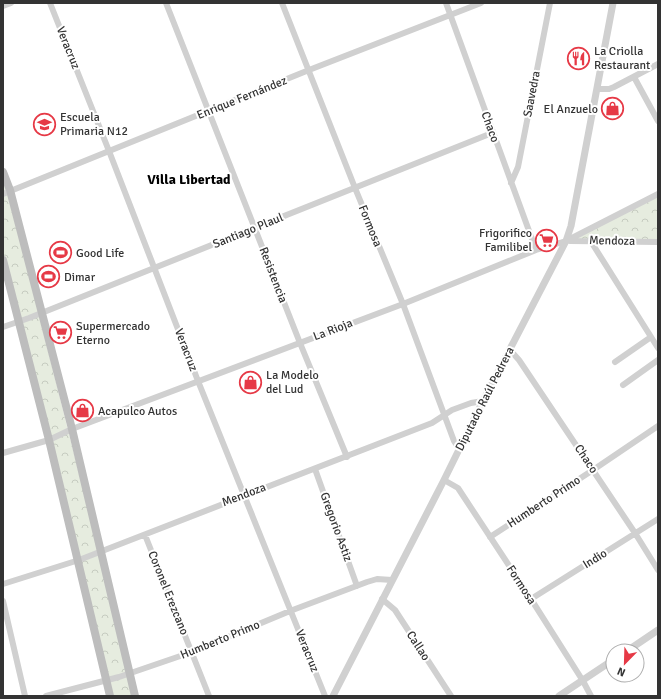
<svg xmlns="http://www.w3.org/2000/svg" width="661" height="699" viewBox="0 0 661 699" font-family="Signika,sans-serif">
<defs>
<pattern id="park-crowns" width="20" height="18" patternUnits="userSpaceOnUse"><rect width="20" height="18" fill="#e6ecdf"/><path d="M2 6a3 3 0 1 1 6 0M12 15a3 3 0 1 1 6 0" fill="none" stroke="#c6cbc0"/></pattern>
</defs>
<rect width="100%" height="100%" fill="#fff"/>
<path fill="url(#park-crowns)" d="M3 172 135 696H110L3 260Z
M658 194V242L566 241Z"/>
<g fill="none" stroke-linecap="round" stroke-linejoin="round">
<path stroke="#d0d0d0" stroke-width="6" d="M50 3 109 151 198 381 325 696
M166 3 300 343 347 457
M282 3 355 188 403 304 454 441 459 449
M446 3 536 250
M3 6 11 3
M634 77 658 121
M597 89H609L614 87 658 64
M511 183 518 167 550 3
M3 194 309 70 481 3
M590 240 658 348
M570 241 658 242
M3 327 29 318 492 133
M510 350 519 360 635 533 658 570
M615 362 651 337
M623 385 658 360
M3 453 49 440 72 429 403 304 536 250 566 241 658 194
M315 469 357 586
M444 480 458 488 531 599 583 681 591 696
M145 535 209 696
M490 537 593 470 658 426
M3 584 79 560 432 423 452 410 471 403 483 401
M382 599 395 610 451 696
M531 599 658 519
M3 601 25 696
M46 696 119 677 192 652 290 611 367 582 377 579 392 580"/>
<path stroke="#d0d0d0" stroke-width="7" d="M627 651 658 630
M333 696 444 480 483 401 566 241 571 226 613 3
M559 696 613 660"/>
<path stroke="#bdbdbd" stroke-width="8" d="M3 172 10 190 72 429 135 696
M3 260 49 440 110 696"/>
</g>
<defs>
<symbol id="restaurant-ring" viewBox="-11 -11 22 22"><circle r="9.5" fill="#fff" stroke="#e63946" stroke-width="1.5"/><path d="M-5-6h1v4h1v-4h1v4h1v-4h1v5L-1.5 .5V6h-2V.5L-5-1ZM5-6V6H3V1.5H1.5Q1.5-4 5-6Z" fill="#e63946"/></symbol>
<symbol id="shop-ring" viewBox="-11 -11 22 22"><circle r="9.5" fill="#fff" stroke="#e63946" stroke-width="1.5"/><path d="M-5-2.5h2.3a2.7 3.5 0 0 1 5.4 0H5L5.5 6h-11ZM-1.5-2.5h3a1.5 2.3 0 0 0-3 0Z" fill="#e63946"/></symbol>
<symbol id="school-ring" viewBox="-11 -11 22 22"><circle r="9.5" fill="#fff" stroke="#e63946" stroke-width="1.5"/><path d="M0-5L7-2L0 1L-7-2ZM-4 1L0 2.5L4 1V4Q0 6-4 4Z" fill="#e63946"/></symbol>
<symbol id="supermarket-ring" viewBox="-11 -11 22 22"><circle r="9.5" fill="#fff" stroke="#e63946" stroke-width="1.5"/><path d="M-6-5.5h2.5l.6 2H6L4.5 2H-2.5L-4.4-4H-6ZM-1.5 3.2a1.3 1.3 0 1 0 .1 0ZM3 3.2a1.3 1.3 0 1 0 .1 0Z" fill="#e63946"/></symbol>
<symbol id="stadium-ring" viewBox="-11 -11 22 22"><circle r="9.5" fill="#fff" stroke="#e63946" stroke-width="1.5"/><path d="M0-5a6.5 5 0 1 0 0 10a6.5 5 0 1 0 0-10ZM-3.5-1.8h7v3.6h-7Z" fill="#e63946"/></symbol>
</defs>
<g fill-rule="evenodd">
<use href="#restaurant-ring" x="566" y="46" width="25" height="25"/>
<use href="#shop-ring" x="600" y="96" width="25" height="25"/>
<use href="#school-ring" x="32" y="112" width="25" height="25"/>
<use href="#supermarket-ring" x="534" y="228" width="25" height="25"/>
<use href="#stadium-ring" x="48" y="240" width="25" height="25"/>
<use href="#stadium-ring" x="36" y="264" width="25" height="25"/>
<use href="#supermarket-ring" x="48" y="320" width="25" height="25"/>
<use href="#shop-ring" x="238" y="370" width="25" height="25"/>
<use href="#shop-ring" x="70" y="398" width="25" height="25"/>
</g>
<g text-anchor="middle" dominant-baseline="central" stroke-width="4" stroke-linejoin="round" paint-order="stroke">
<g font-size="12" fill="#333" stroke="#fff">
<text transform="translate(68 48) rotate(68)">Veracruz</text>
<text transform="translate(532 94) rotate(-79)">Saavedra</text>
<text transform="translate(242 98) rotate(-22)">Enrique Fernández</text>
<text transform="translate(490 127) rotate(70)">Chaco</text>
<text transform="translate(370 226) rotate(68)">Formosa</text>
<text transform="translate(248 231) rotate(-22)">Santiago Plaul</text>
<text transform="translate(612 241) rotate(1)">Mendoza</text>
<text transform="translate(273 275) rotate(69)">Resistencia</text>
<text transform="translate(333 330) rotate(-21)">La Rioja</text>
<text transform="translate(186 350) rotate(69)">Veracruz</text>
<text transform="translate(485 399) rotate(-63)">Diputado Raúl Pedrera</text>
<text transform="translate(586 459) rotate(56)">Chaco</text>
<text transform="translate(244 495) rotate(-21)">Mendoza</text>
<text transform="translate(544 502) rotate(-33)">Humberto Primo</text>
<text transform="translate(336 527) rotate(70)">Gregorio Astiz</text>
<text transform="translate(595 559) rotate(-32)">Indio</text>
<text transform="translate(521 585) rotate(57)">Formosa</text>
<text transform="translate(168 593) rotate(68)">Coronel Erezcano</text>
<text transform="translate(220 640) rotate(-22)">Humberto Primo</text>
<text transform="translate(418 646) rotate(57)">Callao</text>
<text transform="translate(307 651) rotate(68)">Veracruz</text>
</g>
<g font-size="12" fill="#333" stroke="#fff" text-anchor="start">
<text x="594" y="51">La Criolla<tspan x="594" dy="14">Restaurant</tspan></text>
<text x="598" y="109" text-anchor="end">El Anzuelo</text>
<text x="60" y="117">Escuela<tspan x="60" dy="14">Primaria N12</tspan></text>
<text x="532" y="233" text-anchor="end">Frigorifico<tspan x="532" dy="14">Familibel</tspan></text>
<text x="76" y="253">Good Life</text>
<text x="64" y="277">Dimar</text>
<text x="76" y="326">Supermercado<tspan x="76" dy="14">Eterno</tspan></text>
<text x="266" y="375">La Modelo<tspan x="266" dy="14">del Lud</tspan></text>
<text x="98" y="411">Acapulco Autos</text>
</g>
<g font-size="14" font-weight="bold" fill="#000" stroke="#fff">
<text x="189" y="179">Villa Libertad</text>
</g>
</g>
<rect width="661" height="699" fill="none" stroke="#333333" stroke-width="8"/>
<g transform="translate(625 663) rotate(203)"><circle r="19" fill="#ffffff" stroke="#adadad"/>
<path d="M0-3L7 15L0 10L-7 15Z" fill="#e63946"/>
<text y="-6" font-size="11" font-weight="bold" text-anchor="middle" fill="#333333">N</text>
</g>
</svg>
